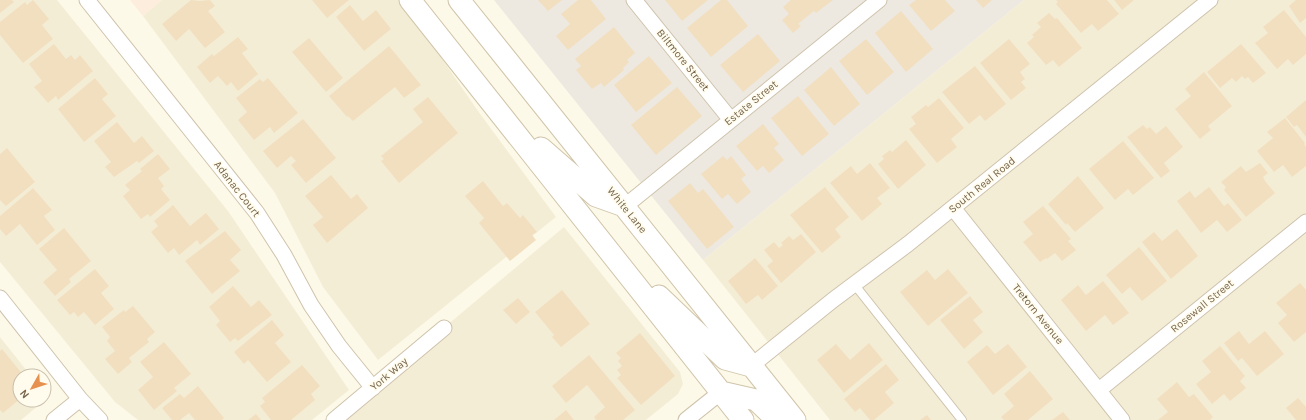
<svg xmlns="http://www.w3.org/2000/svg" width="1306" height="420" viewBox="0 0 1306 420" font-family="Karla,sans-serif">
<rect width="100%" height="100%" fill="#fcf9e8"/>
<path fill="#f4edd6" d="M0 0H57L228 211 349 390 312 420H138L115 402 0 262Z
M162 0H399L413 17 478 111 556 217 378 360 323 287 275 193 143 16Z
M1024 0H1306V420H830L703 260Z
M564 227 680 372 683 384 678 394 646 420H334Z
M0 337 31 376H20V400H42L38 406 21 420H0Z"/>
<path fill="#fdeddc" d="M130 0H162L143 16Z"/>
<path fill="#ede9e1" d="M494 0H1024L703 260Z"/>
<path fill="#f2dfbf" d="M0 0H12L14 2 0 13Z
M33 0 49 19 42 25 53 39 23 63 0 35V22L25 2 27 5Z
M191 0 200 1 210 0 215 6 208 11 225 32 205 48 189 29 176 41 162 24Z
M312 0H349L327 18Z
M538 0H562L548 11Z
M578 0H591L606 19 568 50 556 36 570 24 561 14Z
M665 0H708L682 21Z
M721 0H727L748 26 711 57 687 28Z
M791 0H833L816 13 814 11 798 24 801 26 793 33 782 20 789 14 783 7Z
M916 0H945L955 11 931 31 909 5Z
M976 0H992L983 8Z
M1056 0H1107L1119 14 1098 31 1092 24 1081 33 1056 4 1058 2Z
M1114 0H1134L1122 10Z
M1296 0H1306V18L1300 23 1289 6Z
M350 5 363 21 376 10 391 29 364 51 336 17Z
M1284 10 1306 37V54L1293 65 1288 59 1277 69 1255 43 1268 33 1263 27Z
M901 11 933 49 906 72 875 33Z
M1049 13 1055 19 1057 18 1082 48 1059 67 1053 60 1046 65 1027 43 1034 37 1032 35 1041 27 1037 23Z
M614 27 635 53 627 60 629 62 623 68 624 70 604 87 601 83 592 89 576 70 581 66 575 59Z
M758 34 780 61 743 92 720 65Z
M238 37 248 49 242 53 258 74 238 91 231 82 227 86 218 76 210 83 197 67 212 54 214 56Z
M309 38 343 78 326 92 292 52Z
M866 39 894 72 867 95 839 61Z
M1009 39 1030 64 1020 72 1025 79 1021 82 1026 88 1011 100 980 63Z
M54 44 66 59 71 55 75 60 80 55 93 71 58 100 56 96 48 103 34 87 42 81 29 64Z
M1241 44 1266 73 1253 83 1248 77 1245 79 1242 76 1236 82 1232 78 1220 88 1207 72Z
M389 46 421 85 404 98 395 87 353 121 348 116 347 117 329 96Z
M649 56 672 83 636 112 614 85Z
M975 66 1006 104 985 121 980 115 969 124 942 92Z
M831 67 860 104 834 126 804 90Z
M1204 72 1232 106 1208 126 1211 130 1200 139 1175 109 1191 96 1185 89Z
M95 78 108 94 102 99 116 116 84 142 58 109Z
M268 78 298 113 274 133 270 127 254 140 238 120 247 112 236 98 260 79 263 82Z
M677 87 702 116 656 155 631 125Z
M798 96 829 134 802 156 771 118Z
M428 97 458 133 399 183 381 161 384 159 381 156 423 122 413 109Z
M939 98 964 128 951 139 957 147 937 163 909 129 916 124 911 117 926 105 928 107Z
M1306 100V137L1297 125 1294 127 1286 117Z
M1285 118 1305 143 1304 144 1306 147V166L1292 177 1283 165 1274 172 1257 151 1273 138 1267 132Z
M303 119 336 158 306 183 291 165 296 161 291 156 277 168 263 151Z
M117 122 134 143 142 136 154 151 139 163 137 161 114 177 105 167 111 162 94 141Z
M763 124 779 144 774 148 784 160 769 173 763 166 757 171 736 146Z
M1143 125 1147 129 1150 127 1156 134 1166 126 1183 147 1164 163 1170 171 1161 178 1127 137Z
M906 140 926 165 898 189 878 164 884 159 882 156 890 150 892 152Z
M1123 141 1154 178 1133 195 1128 189 1115 200 1089 169Z
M7 148 35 182 6 206 0 200V154Z
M158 154 170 169 158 178 164 186 161 189 170 200 150 217 148 214 141 219 123 196 130 190 125 185 142 171 140 169Z
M723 156 727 160 731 156 746 175 741 179 751 192 737 204 728 194 722 199 701 174Z
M870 163 890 188 877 198 882 204 862 221 830 183 851 166 857 174Z
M1260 163 1268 173 1263 177 1265 181 1275 193 1246 217 1224 190 1226 187 1221 182 1241 166 1246 172Z
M331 175 351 199 357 194 368 208 327 243 313 225 323 217 305 196Z
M1078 176 1104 208 1075 232 1067 223 1066 225 1048 204Z
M483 181 503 206 507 203 520 218 523 215 537 232 532 235 536 240 510 261 479 223 484 218 465 196Z
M690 183 698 193 703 189 734 227 707 249 668 201Z
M825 187 849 217 835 229 841 237 822 253 790 215Z
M1209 187 1224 206 1228 203 1242 220 1227 232 1217 220 1201 233 1177 201 1190 191 1195 198Z
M33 188 52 210 44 216 55 230 37 245 20 224 6 236 0 229V216Z
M173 205 190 226 206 213 219 229 200 245 197 240 179 255 174 248 168 253 151 232 158 226 154 221Z
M1043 206 1071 239 1068 241 1076 250 1062 261 1055 253 1047 259 1046 258 1040 262 1023 242 1033 234 1023 222Z
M64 228 91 261 69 279 71 282 55 296 43 282 57 270 39 249Z
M1177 229 1198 256 1171 279 1142 242 1154 232 1162 241Z
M225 231 241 250 230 260 240 271 212 294 185 261Z
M801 234 816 252 781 283 767 266 773 261 764 250 774 242 779 248 783 245 781 243 789 236 793 240Z
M1139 247 1167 281 1142 301 1130 287 1122 294 1106 275Z
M755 258 778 286 762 300 758 295 746 304 728 281Z
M95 269 109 286 101 293 114 309 95 325 84 312 78 317 74 312 70 315 57 300Z
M948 269 968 293 928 326 900 292 927 270 935 280Z
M1103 281 1129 313 1113 325 1105 315 1086 331 1061 300 1078 285 1086 295Z
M1300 283 1306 290V332L1294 342 1278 323 1287 315 1276 303Z
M233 286 251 307 259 300 272 315 238 341 235 338 230 342 216 325 220 321 209 307Z
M562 290 590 324 561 347 552 337 554 335 535 312Z
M970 296 983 312 973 320 983 332 964 349 940 320Z
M518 298 530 312 516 324 503 310Z
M133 306 155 332 147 339 149 342 129 358 132 362 118 374 105 359 115 351 107 341 110 337 102 327 124 310 125 312Z
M272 320 284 335 275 343 291 362 267 382 248 360 244 364 234 352Z
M1239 331 1249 344 1265 331 1284 354 1257 376 1242 358 1238 361 1224 343Z
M640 333 675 376 641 405 617 378 621 375 617 370 622 366 618 361 621 358 616 353Z
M164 342 191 374 174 388 177 391 154 410 138 390 153 377 140 362Z
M869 343 883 360 844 393 817 360 836 344 850 360Z
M1008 344 1027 367 993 395 967 362 987 345 995 354Z
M1220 346 1245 376 1240 381 1246 388 1230 401 1224 394 1212 404 1196 384 1211 372 1202 361Z
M2 349 24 376H20V399L3 413 0 410V351Z
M589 355 635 410 623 420H596L594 417 605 407 587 385 566 403 552 386Z
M886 364 899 380 885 392 894 403 874 420H870L860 408 855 412 844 399Z
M302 365 320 386 311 394 315 400 291 420H271L260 406 265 402 262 398Z
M1030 371 1053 399 1028 420H1004L1001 417 1014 406 1004 394Z
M1177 382 1189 397 1194 394 1213 417 1210 420H1158L1168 412 1157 399Z
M198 386 224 418 222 420H195L189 413 180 420H172L162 408 180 394 184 398Z
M1298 398 1306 407V420H1296L1286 408Z
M566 410 574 420H554Z
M1063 412 1070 420H1052Z
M256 414 261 420H248Z
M927 415 931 420H920Z"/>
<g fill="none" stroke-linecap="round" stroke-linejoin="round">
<defs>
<path id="lane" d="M854 284 962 420"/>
<path id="street" d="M87 0 257 213 284 255 311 305 339 346 373 388
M634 0 731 120
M624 207 879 0
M953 208 1122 420
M0 298 80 399 100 420
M751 366 833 300 908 244 1210 0
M1099 390 1306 222
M54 420 80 399
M334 420 444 328
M686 420 721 392"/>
<path id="secondary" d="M410 0 743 420
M459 0 795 420
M541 148 596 196 624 206
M659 296 725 359 751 366
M721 392 756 400 777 420"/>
</defs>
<use href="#lane" stroke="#cfc3ad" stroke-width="10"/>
<use href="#street" stroke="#cfc3ad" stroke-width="17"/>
<use href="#secondary" stroke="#d1c5ab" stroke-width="23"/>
<use href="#lane" stroke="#fff" stroke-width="8"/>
<use href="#street" stroke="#fff" stroke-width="15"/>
<use href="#secondary" stroke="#fff" stroke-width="21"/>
</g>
<g text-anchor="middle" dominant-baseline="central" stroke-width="3.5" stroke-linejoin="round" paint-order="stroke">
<g font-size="11" fill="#77644b" stroke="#fffcee">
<text transform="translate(683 60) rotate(51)">Biltmore Street</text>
<text transform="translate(751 103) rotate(-39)">Estate Street</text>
<text transform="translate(982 185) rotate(-39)">South Real Road</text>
<text transform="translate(237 189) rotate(52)">Adanac Court</text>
<text transform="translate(627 210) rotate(51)">White Lane</text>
<text transform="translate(1202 306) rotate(-39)">Rosewall Street</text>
<text transform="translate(1038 314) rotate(51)">Tretorn Avenue</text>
<text transform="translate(389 374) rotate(-40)">York Way</text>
</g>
</g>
<g transform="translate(32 388) rotate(231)"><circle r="19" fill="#fffcee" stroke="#c9bfad"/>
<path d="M0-3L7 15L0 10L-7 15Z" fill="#e6914e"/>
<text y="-6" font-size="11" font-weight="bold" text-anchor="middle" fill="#77644b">N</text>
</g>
</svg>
